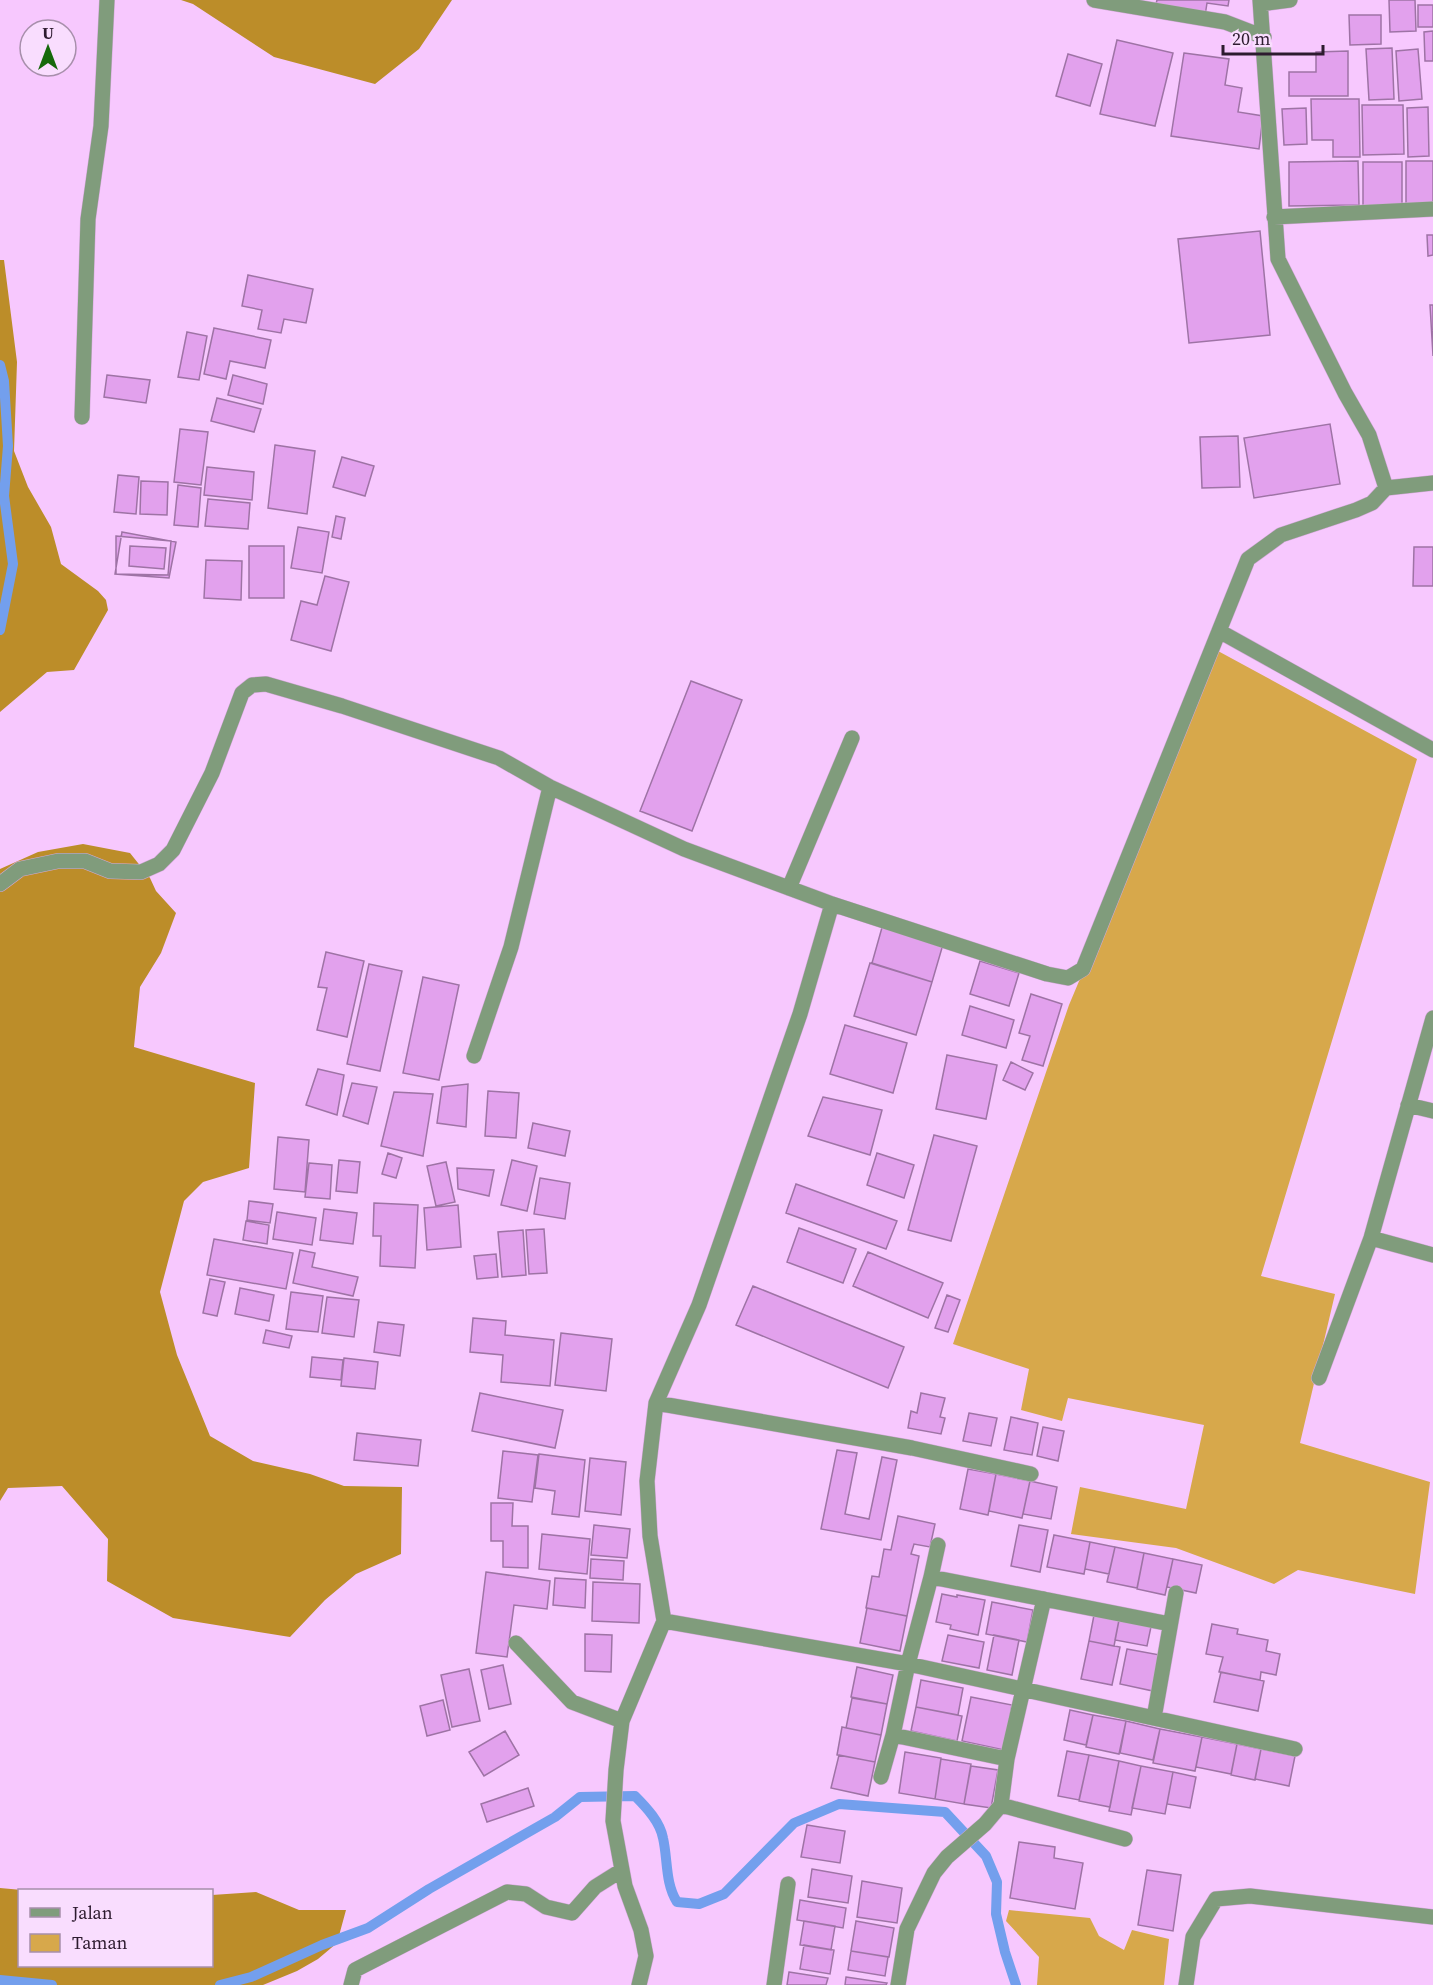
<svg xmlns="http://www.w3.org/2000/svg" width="1433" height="1985" viewBox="0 0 1433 1985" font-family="'Source Serif 4',serif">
<rect width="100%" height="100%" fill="#f7c8fe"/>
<path fill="#d7a84b" d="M1218 651 1417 759 1261 1276 1335 1294 1300 1443 1430 1482 1415 1594 1298 1570 1274 1584 1176 1548 1071 1534 1080 1487 1186 1509 1204 1425 1068 1398 1062 1421 1021 1410 1029 1369 953 1344 1069 1005Z
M1009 1910 1090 1918 1099 1936 1124 1950 1132 1930 1169 1939 1164 1985H1037L1039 1957 1006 1921Z"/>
<path fill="#bc8d29" d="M181 0H452L419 49 375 84 274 57 193 4Z
M0 260H4L17 362 14 451 28 487 51 527 61 564 98 591 106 600 108 610 74 670 47 672 0 712Z
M83 844 130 853 150 878 156 891 176 913 161 953 140 987 134 1047 255 1083 249 1168 203 1182 184 1201 160 1292 177 1355 210 1436 253 1461 310 1474 344 1486 402 1487 401 1554 356 1574 325 1600 290 1637 173 1618 107 1581 108 1539 62 1486 8 1488 0 1501V869L38 852Z
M0 1888 22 1890H20V1966H212V1895L256 1892 299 1910H346L337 1943 318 1959 297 1971 263 1985H0Z"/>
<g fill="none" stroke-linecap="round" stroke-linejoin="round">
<path stroke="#739fed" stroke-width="10" d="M0 365 4 381 8 446 4 496 13 564 0 630
M0 1980 52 1985
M220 1985 251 1977 322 1945 368 1928 429 1889 555 1817 580 1797 635 1796C647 1808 660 1822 663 1838 668 1860 665 1883 677 1902L699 1904 724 1894 794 1823 839 1804 945 1812 986 1856 997 1882 996 1914 1005 1952 1016 1985"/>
</g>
<path fill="#e2a1ed" stroke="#9e73a5" stroke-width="1.5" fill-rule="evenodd" d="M1157 0H1229L1228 6 1207 3 1205 16 1155 8Z
M1389 0H1415L1416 31 1390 32Z
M1418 5H1433V27H1418Z
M1349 15H1381V44L1350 45Z
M1433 31V61H1425L1424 32Z
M1117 40 1173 53 1155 126 1100 114Z
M1392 48 1394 99 1369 100 1366 49Z
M1418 49 1422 99 1399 101 1396 51Z
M1348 51V96H1289V72H1316V52Z
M1184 53 1229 59 1225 85 1242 88 1238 112 1263 116 1259 149 1171 136Z
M1068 54 1102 64 1090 106 1056 96Z
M1311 99H1359L1360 157H1333V140H1312Z
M1362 105H1403L1404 154 1363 155Z
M1428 107 1429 156 1408 157 1407 108Z
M1306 108 1307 144 1284 145 1282 109Z
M1358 161 1359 205 1289 206V162Z
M1406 161H1433V206H1406Z
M1363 162H1402V206H1363Z
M1260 231 1270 335 1189 343 1178 239Z
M1427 235H1433V255L1428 256Z
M248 275 313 289 306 323 284 319 281 333 258 329 262 310 242 306Z
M1430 305H1433V356Z
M214 328 271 340 265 368 230 361 226 379 204 374Z
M187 332 207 336 199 380 178 377Z
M107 375 150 380 146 403 104 397Z
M233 375 267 384 263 404 228 395Z
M217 398 261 409 254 432 211 421Z
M1330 424 1340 484 1254 498 1244 438Z
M180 429 208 432 201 485 174 482Z
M1238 436 1240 487 1202 488 1200 437Z
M275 445 315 451 307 514 268 508Z
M342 457 374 466 365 496 333 487Z
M207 467 254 472 252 500 204 495Z
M118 475 139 477 136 514 114 512Z
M141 481 168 482 167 515 140 514Z
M178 485 201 488 198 527 174 525Z
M208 499 250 503 248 529 205 526Z
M336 516 345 518 341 539 332 537Z
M298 527 329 532 322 573 291 568Z
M122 532 176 542 169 578 115 574ZM130 546 166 548 164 569 129 566Z
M116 536 171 541 168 575 116 574Z
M249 546H284V598H249Z
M1414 547H1433V586H1413Z
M206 560 242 561 241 600 204 598Z
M325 576 349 582 331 651 291 640 301 601 317 605Z
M691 681 742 700 692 831 640 811Z
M883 924 944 941 932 982 872 963Z
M326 952 364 961 347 1037 317 1030 327 988 318 987Z
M980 961 1019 973 1009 1006 970 994Z
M870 963 932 982 916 1035 854 1016Z
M369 964 402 971 380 1071 347 1064Z
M423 977 459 985 439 1080 403 1073Z
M1031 994 1062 1004 1043 1066 1022 1060 1030 1036 1019 1033Z
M970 1006 1014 1020 1006 1048 962 1035Z
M845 1025 907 1043 893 1093 830 1074Z
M947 1055 997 1065 986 1119 936 1109Z
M1011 1062 1033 1073 1025 1090 1003 1080Z
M318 1069 344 1075 337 1115 306 1105Z
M352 1083 377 1087 368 1124 343 1116Z
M468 1084 466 1127 437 1123 442 1087Z
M488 1091 519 1093 516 1138 485 1136Z
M394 1092 433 1094 423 1156 381 1146Z
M823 1097 882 1110 870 1155 808 1136Z
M533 1123 570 1131 565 1156 528 1148Z
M934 1135 977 1146 951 1241 908 1230Z
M278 1137 309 1140 305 1192 274 1189Z
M388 1153 402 1158 396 1178 382 1174Z
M877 1153 914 1165 904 1198 867 1185Z
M339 1160 360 1162 357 1193 336 1191Z
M512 1160 537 1166 527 1211 501 1205Z
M446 1162 455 1202 436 1206 427 1166Z
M309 1163 332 1165 330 1199 305 1197Z
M457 1168 494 1170 489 1196 458 1189Z
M540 1178 570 1183 565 1219 534 1214Z
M796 1184 897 1221 886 1249 786 1213Z
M249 1201 273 1204 270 1223 247 1220Z
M374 1203 418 1205 415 1268 380 1266 381 1236H373Z
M458 1205 461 1247 427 1250 424 1208Z
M324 1209 357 1213 353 1244 320 1240Z
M277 1212 316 1218 312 1245 273 1239Z
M246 1221 269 1225 267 1244 243 1240Z
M799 1228 856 1249 843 1283 787 1262Z
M544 1229 547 1273 529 1274 526 1230Z
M523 1230 526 1275 502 1277 498 1232Z
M214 1239 293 1253 286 1289 207 1275Z
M300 1250 315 1253 312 1267 358 1277 353 1296 293 1283Z
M868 1252 943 1283 928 1318 853 1286Z
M496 1254 498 1277 477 1279 474 1256Z
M210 1279 225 1282 217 1316 203 1313Z
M753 1286 904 1347 888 1388 736 1325Z
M240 1288 274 1295 269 1321 235 1314Z
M291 1292 323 1296 318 1332 286 1329Z
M947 1295 960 1300 948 1332 935 1328Z
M327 1297 359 1300 354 1337 322 1333Z
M473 1318 506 1321 505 1335 554 1340 550 1386 501 1382 503 1355 470 1352Z
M378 1322 404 1325 400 1356 374 1352Z
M266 1330 292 1336 289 1348 263 1343Z
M561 1333 612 1339 606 1391 555 1385Z
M312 1357 343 1360 341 1380 310 1377Z
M344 1358 378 1362 375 1389 341 1386Z
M480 1393 563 1410 555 1448 472 1431Z
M921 1393 945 1398 940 1417 945 1418 941 1434 908 1428 911 1411 917 1413Z
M969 1413 997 1418 991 1446 963 1441Z
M1011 1417 1038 1423 1032 1455 1004 1450Z
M1043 1427 1064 1431 1058 1461 1037 1456Z
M357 1433 421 1440 418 1466 354 1460Z
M837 1450 857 1453 845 1514 869 1519 882 1457 897 1460 881 1540 821 1529Z
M503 1451 538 1455 532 1502 498 1498Z
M539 1454 585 1460 579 1517 552 1514 555 1491 535 1488Z
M590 1458 626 1462 621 1515 585 1511Z
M968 1469 996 1474 988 1515 960 1509Z
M996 1474 1030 1481 1022 1518 989 1511Z
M1030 1481 1057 1487 1051 1519 1023 1514Z
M491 1503H513L512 1526H528V1568L503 1567V1541H491Z
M898 1516 935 1524 930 1547 914 1544 911 1554 919 1556 907 1616 866 1608 872 1576 879 1577 884 1549 891 1550Z
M594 1525 630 1529 627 1558 591 1555Z
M1019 1525 1048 1530 1040 1572 1011 1566Z
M542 1534 590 1539 587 1574 539 1569Z
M1054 1535 1090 1542 1084 1574 1047 1567Z
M1090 1542 1115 1547 1109 1574 1085 1569Z
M1115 1547 1144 1553 1137 1588 1107 1582Z
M1144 1553 1173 1559 1165 1595 1137 1589Z
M591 1559 624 1561 623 1580 590 1578Z
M1173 1559 1202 1565 1196 1593 1167 1587Z
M486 1572 550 1581 547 1609 514 1605 507 1657 476 1653Z
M555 1578 586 1580 585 1608 553 1605Z
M593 1582 640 1584 639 1623 592 1621Z
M942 1594 957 1597V1595L985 1600 978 1635 950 1629 951 1625 936 1622Z
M992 1602 1033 1610 1027 1642 986 1634Z
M867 1608 907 1616 900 1651 860 1643Z
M1095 1610 1120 1615 1114 1646 1089 1641Z
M1120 1615 1152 1622 1147 1646 1115 1640Z
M1212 1624 1238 1629 1237 1634 1268 1640 1266 1651 1280 1654 1276 1675 1261 1672 1260 1680 1219 1672 1223 1657 1206 1654Z
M585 1634 612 1635 611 1672 585 1671Z
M948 1635 984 1642 979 1668 942 1661Z
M994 1635 1019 1640 1012 1675 987 1670Z
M1089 1641 1120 1647 1112 1685 1081 1679Z
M1127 1649 1160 1655 1153 1691 1120 1684Z
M503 1665 511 1704 489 1709 481 1670Z
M857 1667 893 1675 887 1704 851 1697Z
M469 1669 480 1721 452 1727 441 1675Z
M1221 1672 1264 1681 1258 1711 1214 1702Z
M921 1680 963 1688 958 1715 916 1707Z
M971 1697 1012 1705 1004 1750 962 1741Z
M852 1698 887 1704 881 1735 846 1728Z
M443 1700 450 1730 427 1736 420 1706Z
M916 1707 962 1716 957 1741 911 1731Z
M1070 1710 1093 1715 1086 1745 1064 1740Z
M1093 1715 1126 1721 1119 1754 1086 1747Z
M1126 1721 1160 1729 1153 1760 1120 1753Z
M842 1727 881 1735 875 1762 837 1755Z
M1160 1729 1202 1737 1195 1771 1153 1763Z
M505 1731 519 1755 484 1776 469 1752Z
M1202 1737 1237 1744 1231 1774 1196 1767Z
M1237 1744 1261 1749 1255 1780 1231 1775Z
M1261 1749 1295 1756 1289 1786 1255 1779Z
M1067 1751 1089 1755 1079 1800 1058 1796Z
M905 1752 941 1758 935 1799 899 1793Z
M839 1755 875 1762 868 1796 831 1788Z
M1089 1755 1119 1761 1110 1807 1079 1801Z
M941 1759 971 1764 964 1804 935 1799Z
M1119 1761 1141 1766 1131 1815 1109 1811Z
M971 1766 998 1770 991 1808 964 1804Z
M1141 1766 1173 1772 1165 1814 1132 1808Z
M1173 1772 1196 1777 1190 1808 1167 1804Z
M528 1788 534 1806 487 1822 481 1804Z
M807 1825 845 1831 840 1863 801 1857Z
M1019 1842 1055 1847 1054 1858 1083 1863 1075 1909 1010 1898Z
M812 1869 852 1876 848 1903 808 1897Z
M1147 1870 1181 1875 1173 1931 1138 1925Z
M862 1881 902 1888 897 1923 857 1917Z
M800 1900 846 1908 843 1928 797 1920Z
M804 1921 835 1926 831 1950 800 1945Z
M856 1921 894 1928 889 1957 851 1951Z
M804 1945 834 1950 830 1974 800 1969Z
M851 1951 888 1957 885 1976 848 1970Z
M789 1972 828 1978 826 1985H787Z
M846 1977 887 1983 886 1985H845Z"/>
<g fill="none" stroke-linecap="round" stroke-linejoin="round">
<defs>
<path id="street" d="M1094 0 1225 22 1264 37
M1260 0 1278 259 1345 393 1369 435 1386 488
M1261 4 1290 0
M1274 217 1433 209
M82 417 88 219 101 126 107 0
M1219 631 1433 750
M0 884 20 869 58 861H85L110 871 141 872 159 864 173 850 212 773 242 693 252 685 266 684 342 706 499 758 550 787 684 849 832 904 1047 974 1068 978 1083 969 1248 559 1281 535 1356 510 1372 503 1386 488 1433 483
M789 888 852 738
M474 1056 511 947 550 787
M1408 1105 1433 1111
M1371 1238 1433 1255
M1319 1378 1371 1238 1433 1018
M656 1403 912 1448 1031 1474
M931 1577 938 1545
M664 1621 908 1664 1295 1749
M516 1643 572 1702 622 1721
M1154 1718 1176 1593
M1007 1759 893 1735 908 1664 931 1577 1170 1624
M881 1777 893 1735
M1001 1805 1125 1839
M351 1985 355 1970 507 1892 526 1894 546 1907 572 1913 595 1887 622 1870
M639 1985 646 1956 641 1930 625 1886 613 1821 616 1770 622 1721 664 1621 650 1536 647 1481 656 1403 699 1305 800 1014 832 904
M774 1985 788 1884
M898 1985 907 1929 934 1873 947 1857 985 1824 1001 1805 1007 1759 1044 1599
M1186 1985 1193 1937 1216 1899 1250 1896 1433 1917"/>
</defs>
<use href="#street" stroke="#d3a9d9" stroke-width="16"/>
<use href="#street" stroke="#809c7c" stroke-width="15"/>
</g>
<rect x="18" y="1889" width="195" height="78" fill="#f9ddfe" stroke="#a78fab" stroke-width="1.5"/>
<rect x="30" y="1908" width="30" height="9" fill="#809c7c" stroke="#a78fab" stroke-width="1.5"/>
<text x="72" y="1919" font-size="18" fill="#2d1b2f">Jalan</text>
<rect x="30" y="1934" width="30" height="18" fill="#d7a84b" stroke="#a78fab" stroke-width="1.5"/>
<text x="72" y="1949" font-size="18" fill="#2d1b2f">Taman</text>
<g transform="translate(48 48)"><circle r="28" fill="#f9ddfe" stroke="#a78fab" stroke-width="1.5"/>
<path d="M0-4.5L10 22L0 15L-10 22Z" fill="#16690b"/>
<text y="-9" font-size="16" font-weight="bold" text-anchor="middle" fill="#2d1b2f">U</text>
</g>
<path d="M1223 45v9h100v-9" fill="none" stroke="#2d1b2f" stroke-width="3"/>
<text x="1232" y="45" font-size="18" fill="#2d1b2f" stroke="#f9ddfe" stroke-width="4.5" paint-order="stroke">20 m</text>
</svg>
